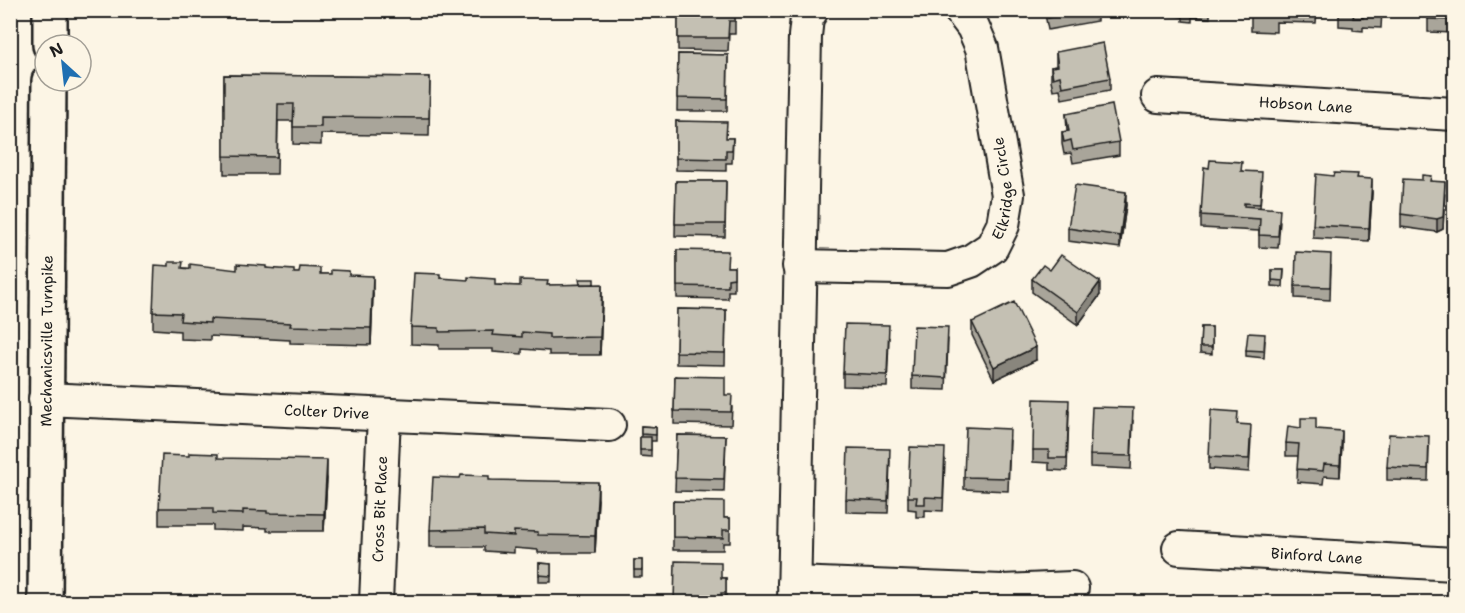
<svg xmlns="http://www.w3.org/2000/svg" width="1465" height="613" viewBox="0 0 1465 613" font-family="'Shantell Sans',sans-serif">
<rect width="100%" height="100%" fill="#fcf5e5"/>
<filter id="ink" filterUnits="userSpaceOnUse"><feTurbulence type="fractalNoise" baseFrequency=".0167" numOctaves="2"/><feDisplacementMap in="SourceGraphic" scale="12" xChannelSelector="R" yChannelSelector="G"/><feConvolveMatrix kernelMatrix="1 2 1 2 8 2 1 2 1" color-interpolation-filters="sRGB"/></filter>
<g filter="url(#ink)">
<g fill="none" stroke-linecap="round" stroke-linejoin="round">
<defs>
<g id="minor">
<path id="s1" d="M1158 96 1454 114"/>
<path id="s2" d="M799 266 948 269 971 261 992 247 1003 225 1008 195 982 48 973 27 960 10"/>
<path id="s3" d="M45 399 609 425"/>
<path id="s4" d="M1179 548 1454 564"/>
<path d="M794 583 1002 591 1072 588"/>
<path id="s5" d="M376 602 384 415"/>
<path d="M794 602 805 36 807 18 812 10"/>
</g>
<g id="highway">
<path d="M50 45V10"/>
<path id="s6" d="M45 602 49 81"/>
</g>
</defs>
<use href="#minor" stroke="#1c1c1c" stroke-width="36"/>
<use href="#highway" stroke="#1c1c1c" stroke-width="38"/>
<use href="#minor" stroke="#fcf5e5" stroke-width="32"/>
<use href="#highway" stroke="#fcf5e5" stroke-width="33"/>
</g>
<path fill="#a9a59a" stroke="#1c1c1c" stroke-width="1.5" d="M678 10H735V34H729L728 51 678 50Z
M1039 10H1097V21L1048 30 1045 14 1040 16Z
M1169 10H1210V18L1192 17V22L1183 21V17L1169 15Z
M1251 10H1317L1316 23 1276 22V32L1251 31Z
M1339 10H1382L1381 28 1363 27V31L1353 30V27L1339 26Z
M1428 10H1455V33L1428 32Z
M1056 52 1110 78V90L1062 99 1060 89 1053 90 1051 80V67L1056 66Z
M678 54 728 55 727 111H677Z
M224 75 430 77 429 136 321 134V145L293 144V121H278L277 174H224Z
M1066 114 1119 142V155L1073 163 1071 153 1064 154 1062 144V132L1067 131Z
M676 121 726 138H733L732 163H726V171L676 170Z
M1242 171 1262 184 1260 207 1280 221 1278 248 1259 247V231L1201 228V215Z
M1358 178 1372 192 1369 241 1313 238V225Z
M676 181H726L725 237 675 236Z
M1431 181 1445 194 1443 229 1437 232 1401 227V214Z
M1126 205 1120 248 1068 241V228Z
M677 250 728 267H734V291H728V299L677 298Z
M1331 266 1330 300 1295 298V286Z
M183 268 237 270 266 268 294 273 349 275 373 293 371 345 290 343V340L210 336V340L180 339V331L153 329V312Z
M1050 270 1100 295 1078 325 1032 292V279Z
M1272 270H1284L1283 287 1272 286Z
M440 278 495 285 520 286 594 284 602 301 600 355H549V351L522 349V354L493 352V349H439V345L411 344V327Z
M677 309 726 310 725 365 676 364Z
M972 322 1036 360 994 380 972 335Z
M1201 327H1212V354L1200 353Z
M889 338 887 387 843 386V373Z
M948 340 946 390 912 389V376Z
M1265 341 1264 358 1246 356V350Z
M675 376 725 395 732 407 731 425 674 424Z
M1069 412 1067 471 1049 470V463L1033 462V450Z
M1133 421 1131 469 1090 467V455Z
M1238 424 1251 438 1249 472 1209 469V457Z
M641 426 656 427V441H651V457L640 456V437H641Z
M1316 429 1342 443 1340 477 1324 476 1323 484 1297 482 1298 456H1286V443Z
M677 435 726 436 724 492 675 491Z
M1010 441 1008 491 964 489V477Z
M1429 448 1428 481 1387 480V467Z
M218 458 327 478 324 531H267V528L243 527V531L213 530V525H159V508Z
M945 460 943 511 925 510V517H916V510L908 509V497Z
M890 461 888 513 846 512V499Z
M489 480 598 499 595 553H538V550L514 548V553L484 551V547H430V530Z
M673 501 724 518H730V543H723V550H673Z
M634 560H642V577H634Z
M539 563 551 564V582H539Z
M721 578H726V603H674Z"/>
<path fill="#89867d" stroke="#1c1c1c" stroke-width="1.5" d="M1040 10H1045V14L1040 16Z
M1372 179V192L1369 241V228Z
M1445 182 1443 229 1437 232V219Z
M1126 192V205L1120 248V236Z
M373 276V293L371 345V328Z
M1100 282V295L1078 325V312Z
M602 284V301L600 355V337Z
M1036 347V360L994 380V367Z
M1342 431V443L1340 477V465Z
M327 460V478L324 531V514Z
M598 482V499L595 553V536Z"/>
<path fill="#c4c0b3" stroke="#1c1c1c" stroke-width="1.5" d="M678 10H735V21H729L728 38H678Z
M1047 10H1086L1048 18Z
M1251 10H1276V14L1251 13Z
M1339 10H1381V16L1363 14V18H1353L1354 14 1339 13Z
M1428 10H1455V20L1428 19Z
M1103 43 1110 78 1062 87 1060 76 1053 78 1051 67 1058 66 1056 52Z
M678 54 728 55 727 99 677 98Z
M224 75 430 77 429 118 321 117V127H293L294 104H278L277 157 224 156Z
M1112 105 1119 142 1073 150 1071 140 1064 142 1062 132 1069 131 1066 114Z
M676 121 727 122 726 138H733L732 150H726V159L676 158Z
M1210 160 1242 162 1241 171 1262 172 1260 204 1244 203V206L1280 209 1278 236 1259 235 1260 219 1201 215 1204 167 1209 168Z
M1334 173 1358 174 1357 178 1372 179 1369 228 1313 225 1316 174 1333 176Z
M1422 175 1431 176 1430 181 1445 182 1443 217 1437 219 1401 214 1403 179 1422 180Z
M676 181H726L725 224H675Z
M1075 185 1126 192 1120 236 1068 228Z
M677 250 728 251 727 267H734V278L728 279V287L677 286Z
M1296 252 1331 254 1330 287 1295 286Z
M1061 255 1100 282 1078 312 1032 279 1043 265 1050 270Z
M169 262H183L182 268 190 269V264L237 270V264L266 266V268L294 270V273H299L300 267 320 268V274H331V270L349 271V275L373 276 371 328 290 326 291 323 210 319V323L180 321 181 313 153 312 155 265 169 266Z
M1272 270H1284L1283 281 1272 280Z
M414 273 440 274V278L468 280V277L495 279V285L520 286V280L548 281 547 285 602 284 600 337 549 338V334L522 332V337L493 335 494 331 439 332V328L411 327Z
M579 279H594V284H580Z
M1014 302 1036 347 994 367 972 322Z
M677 309 726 310 725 353 676 352Z
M845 324 889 325 887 375 843 373Z
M914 326 948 327 946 378 912 376Z
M1201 327H1212V347H1200Z
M1248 333 1265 334 1264 351 1246 350Z
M675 376 725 377V395H732L731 412 674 411Z
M1034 399 1069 400 1067 458H1049V450H1033Z
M1092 407 1133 408 1131 456 1090 455Z
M1211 410 1238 412 1237 424 1251 425 1249 459 1209 457Z
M1301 418H1316V429L1342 431 1340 465 1324 464 1323 471 1297 469 1299 444 1286 443 1288 426 1301 428Z
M641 426 656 427V435L641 434Z
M966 427 1010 429 1008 478 964 477Z
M1389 434 1429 436 1428 469 1387 467Z
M677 435 726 436 724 479 675 478Z
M640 437H651V450H640Z
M910 447 945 448 943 498 925 497V504H916L917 497H908Z
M848 448 890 449 888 501 846 499Z
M189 453 218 454V458L327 460 324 514 267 513V511L243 510V514L213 513V508H159L162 455 189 456Z
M461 475 489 476V480L598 482 595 536 538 535V532L514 531V536L484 534V529L430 530 433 477 460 478Z
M673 501 724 502V518H730V530H723V538L673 537Z
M634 560H642V570H634Z
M675 561 721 562V578H726V593H721L722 603H674Z
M539 563 551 564V576L539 575Z"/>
</g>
<g text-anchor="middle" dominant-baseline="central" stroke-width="6" stroke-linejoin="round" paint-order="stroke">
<g font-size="15" fill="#1c1c1c" stroke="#fcf5e5">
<text stroke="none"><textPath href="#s1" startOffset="148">Hobson Lane</textPath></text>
<text stroke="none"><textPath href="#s2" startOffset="260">Elkridge Circle</textPath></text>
<text stroke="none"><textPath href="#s6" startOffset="261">Mechanicsville Turnpike</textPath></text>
<text stroke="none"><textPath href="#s3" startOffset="282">Colter Drive</textPath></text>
<text stroke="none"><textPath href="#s5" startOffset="93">Cross Bit Place</textPath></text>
<text stroke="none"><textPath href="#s4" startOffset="138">Binford Lane</textPath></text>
</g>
</g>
<rect width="1465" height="613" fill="none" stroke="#fcf5e5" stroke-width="36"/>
<rect x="18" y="18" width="1429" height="577" fill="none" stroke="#1c1c1c" stroke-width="2" filter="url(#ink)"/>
<g transform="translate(63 63) rotate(333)"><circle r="28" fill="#fcf5e5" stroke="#a29e95" stroke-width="1.5"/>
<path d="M0-4.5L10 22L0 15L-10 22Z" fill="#1f6fb2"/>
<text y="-9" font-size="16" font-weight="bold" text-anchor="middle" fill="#1c1c1c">N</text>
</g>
</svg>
